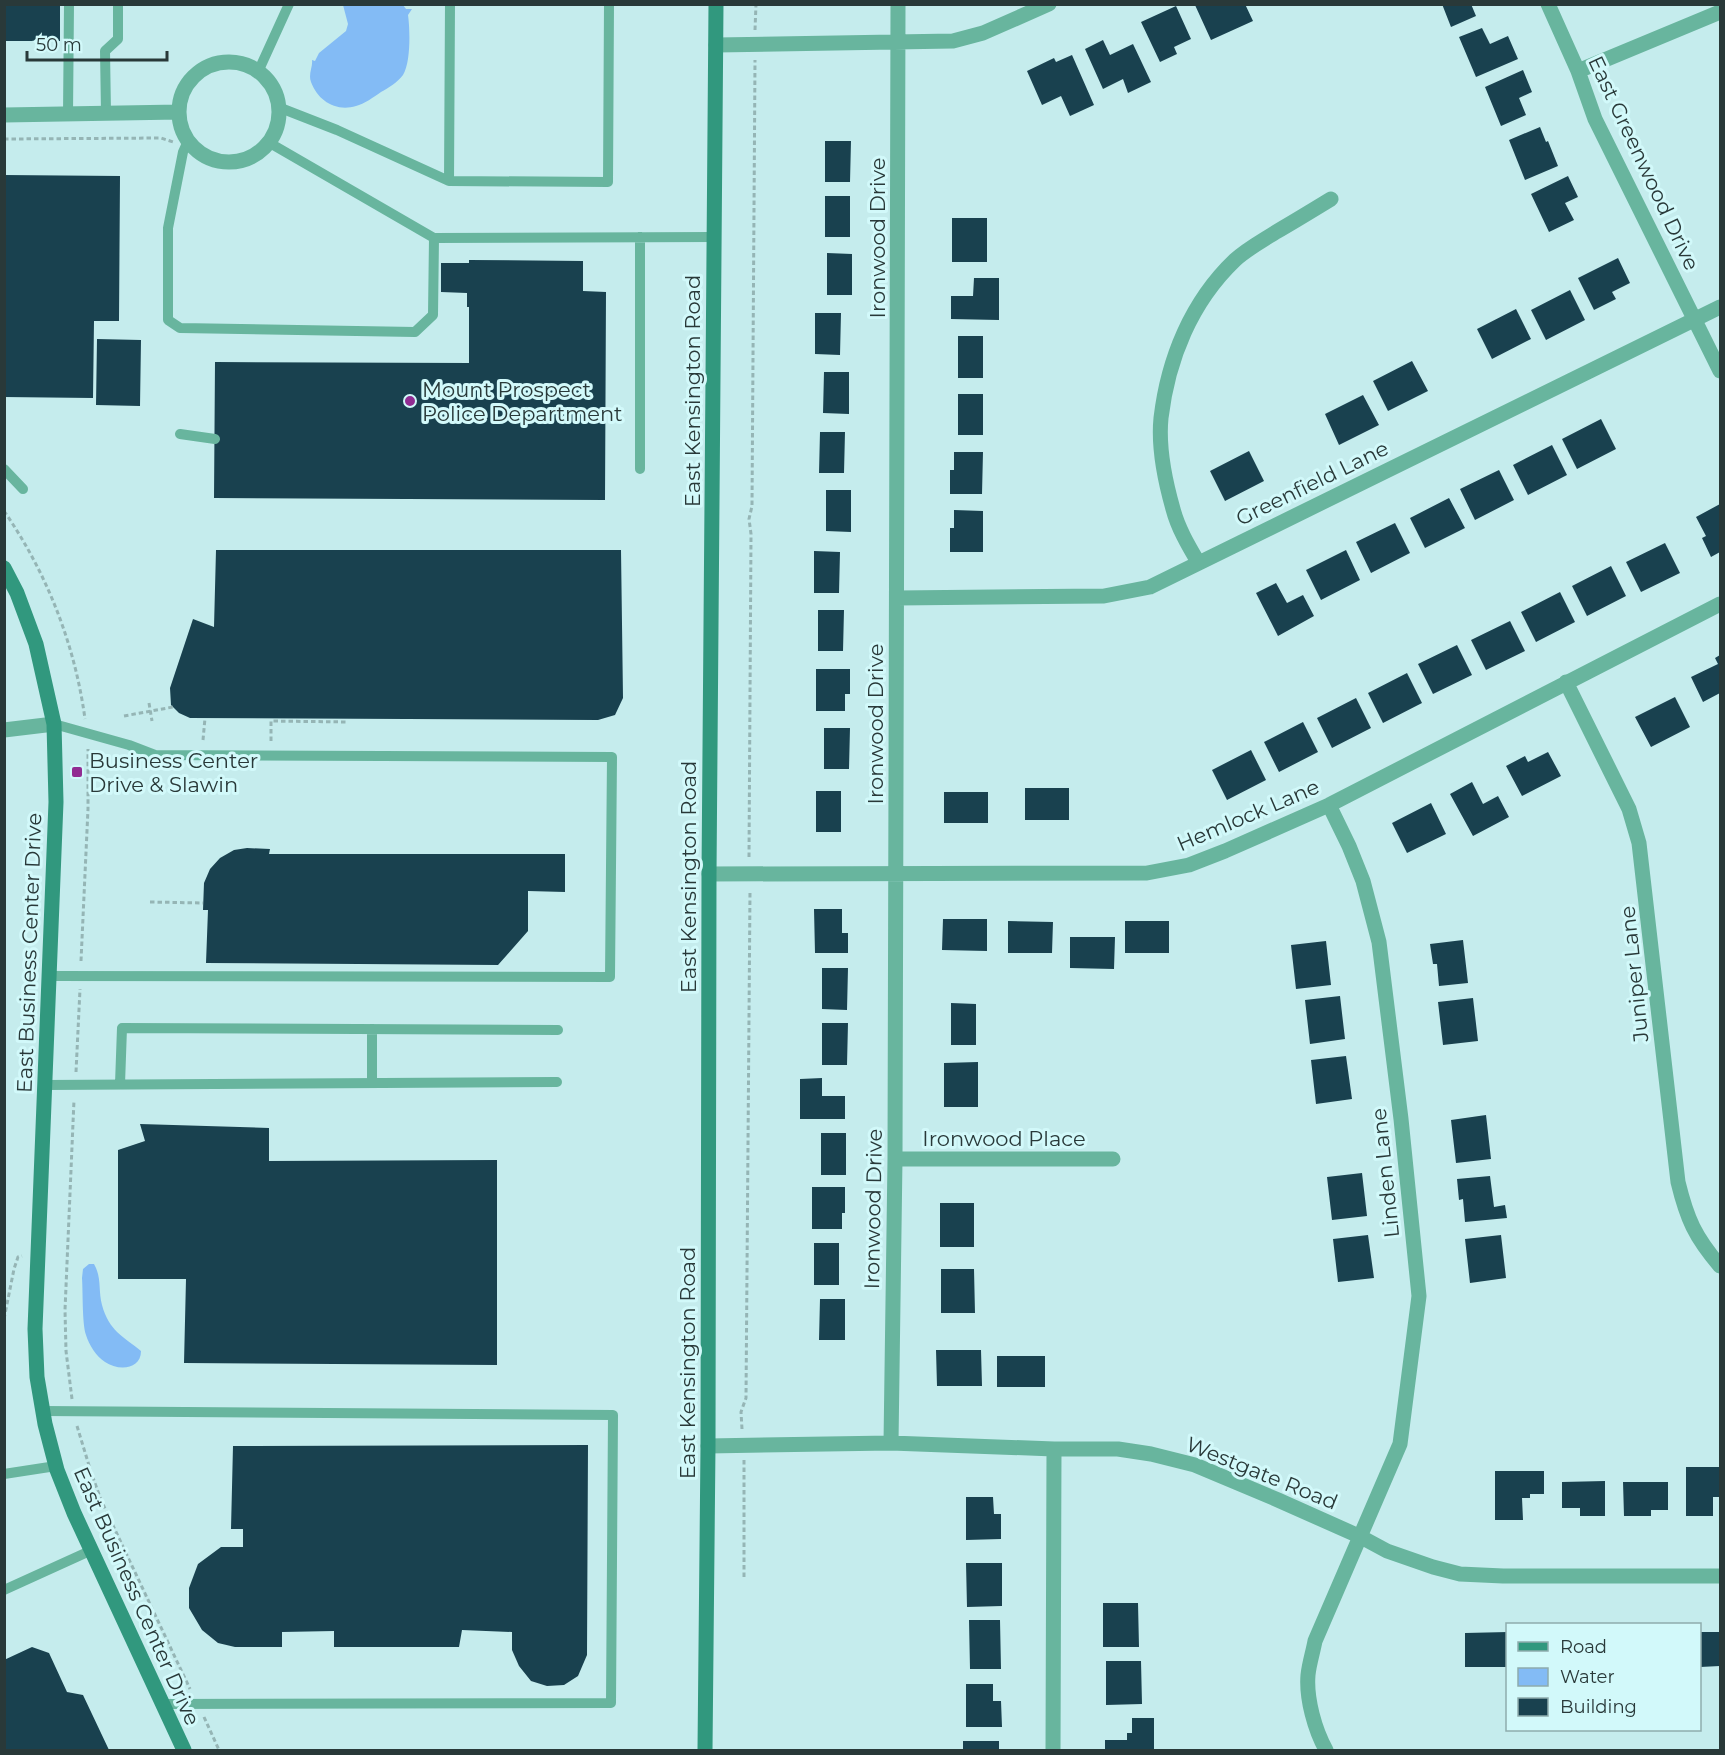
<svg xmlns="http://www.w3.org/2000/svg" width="1725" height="1755" viewBox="0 0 1725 1755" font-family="Montserrat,sans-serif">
<rect width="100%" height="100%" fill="#c5eced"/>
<path fill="#83bbf5" d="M343 5H403L406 9H412L408 15C410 29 411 62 403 75 398 82 388 88 381 92 374 97 364 104 356 106 336 112 318 101 311 82 308 74 313 67 312 60L315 61 319 53 346 31 348 24Z
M89 1264H94C102 1278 98 1290 102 1305 109 1331 123 1336 141 1351 141 1370 118 1371 105 1362 96 1356 89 1345 86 1335 82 1323 83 1292 82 1278L83 1269Z"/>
<path fill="#19414f" d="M4 4H60V41H4Z
M1221 4H1245L1253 21 1211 40 1195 5H1217L1218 6Z
M1442 4H1471L1476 16 1451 27Z
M1176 6 1191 39 1174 47 1177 54 1160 62 1141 22Z
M1482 28 1490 44 1508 36 1518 59 1476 77 1459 37Z
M1103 40 1110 55 1133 44 1151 82 1128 93 1123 79 1103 89 1085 49Z
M1072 55 1094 105 1070 116 1061 96 1042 105 1027 71 1054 58 1056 62Z
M1523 70 1532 92 1519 98 1526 115 1501 126 1485 87Z
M1540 127 1546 142 1548 141 1558 166 1525 180 1509 140Z
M825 141H851L850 182H825Z
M4 175 120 176 119 321H94L93 398 4 397Z
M1568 176 1578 197 1565 203 1574 220 1549 232 1531 194Z
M825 196H850V237H825Z
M952 218H987V262H952Z
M827 253 852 254V295H827Z
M1618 258 1630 283 1612 292 1616 299 1594 310 1578 278Z
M469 260 583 261V291L606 292 605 500 214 498 215 362 469 363V307H467V293L441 292V263H469Z
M974 278H999V320L951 319V296H973Z
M1570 290 1585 320 1546 340 1531 310Z
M1516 309 1531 339 1492 359 1477 329Z
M815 313H841L840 355 815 354Z
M958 336H983V378H958Z
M97 339 141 340 140 406 96 405Z
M1412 361 1428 391 1388 411 1373 381Z
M824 372H849V414L823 413Z
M958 394H983V435H958Z
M1363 395 1379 425 1339 445 1325 414Z
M1601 419 1616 449 1577 469 1562 439Z
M820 432H845L844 473H819Z
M1552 445 1567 475 1528 495 1513 465Z
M1249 451 1264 481 1225 501 1210 471Z
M954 452H983L982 494H950V470H954Z
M1499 470 1514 500 1475 520 1460 489Z
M826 490H851V532L826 531Z
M1449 498 1465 528 1425 548 1410 518Z
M1720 504V552L1711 557 1702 538 1706 536 1696 517Z
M954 510 983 511V552H950V528H954Z
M1395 523 1410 553 1371 573 1356 542Z
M1665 543 1680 573 1641 592 1626 562Z
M216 550H621L623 698 615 715 598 720 190 718 179 713 171 705 170 688 193 619 214 627Z
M1346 550 1360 580 1321 600 1306 570Z
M814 551 840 552 839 593H814Z
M1611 566 1626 596 1587 616 1572 586Z
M1276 583 1287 603 1303 595 1314 616 1278 636 1256 593Z
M1560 592 1575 622 1536 642 1521 612Z
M818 610H844L843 651H818Z
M1510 621 1525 651 1486 670 1471 640Z
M1457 645 1472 675 1433 694 1418 664Z
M1720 655V693L1703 702 1691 677 1718 664 1715 658Z
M816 669H850V694H845V711H816Z
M1407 673 1422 703 1383 723 1368 693Z
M1675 697 1690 727 1651 747 1635 717Z
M1356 698 1371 728 1332 748 1317 718Z
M1303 722 1318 752 1279 772 1264 742Z
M824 728H850L849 769H824Z
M1251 750 1266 780 1227 800 1212 770Z
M1548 752 1561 776 1522 796 1506 766 1525 756 1528 762Z
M1472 782 1483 804 1498 796 1509 817 1473 836 1450 794Z
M1025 788H1069V820H1025Z
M816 791H841V832H816Z
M944 792H988V823H944Z
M1431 803 1446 834 1407 853 1392 823Z
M247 848 270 849 269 854H565V892L528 891V931L498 965 206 963 208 910H203L204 883 210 869 220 858 234 850Z
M814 909H842V933H848V953H815Z
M943 919H987V951L942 950Z
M1008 921 1053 922 1052 953H1008Z
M1125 921H1169V953H1125Z
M1070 937H1115L1114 969 1070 968Z
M1463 940 1468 983 1439 986 1437 964H1433L1430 944Z
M1326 941 1331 985 1296 989 1291 945Z
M822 968H848L847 1010 822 1009Z
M1340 996 1345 1039 1310 1044 1305 1000Z
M1473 998 1478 1041 1443 1045 1438 1002Z
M951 1003 976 1004V1045H951Z
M822 1023H848L847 1065H822Z
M1346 1056 1352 1099 1316 1104 1311 1060Z
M978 1062V1107H944V1063Z
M822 1078V1096H845V1119H800V1079Z
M1486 1115 1491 1159 1456 1163 1451 1120Z
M140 1124 269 1128V1161L497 1160V1365L184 1363 186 1279H118V1150L145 1141Z
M821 1133H846V1175H821Z
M1362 1173 1367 1216 1332 1220 1327 1177Z
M1490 1176 1494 1207 1505 1205 1507 1218 1465 1222 1463 1199 1459 1200 1457 1179Z
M812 1187H845V1213H842V1229H812Z
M940 1203H974V1247H940Z
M1368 1235 1374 1278 1338 1282 1333 1239Z
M1501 1235 1506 1278 1470 1283 1465 1239Z
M814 1243H839V1285H814Z
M941 1269H974L975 1313H941Z
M820 1299H845V1340H819Z
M936 1350H981L982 1386H937Z
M997 1356H1045V1387H997Z
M588 1445 587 1655 578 1676 564 1685 547 1686 531 1681 519 1666 512 1650V1632L462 1630 459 1647H334V1631L282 1632V1647H235L218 1643 202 1630 189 1608V1588L198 1564 221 1547H243V1529H231L233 1446Z
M1686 1467H1720V1497H1713V1516H1686Z
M1495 1471H1544V1494H1530V1498H1522L1523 1520H1495Z
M1605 1481V1516H1580V1508H1562V1482Z
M1623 1482H1668V1510H1651V1516H1624Z
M966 1497H993L994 1514H1001V1539L966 1540Z
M966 1563H1002V1606L967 1607Z
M1103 1603H1138L1139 1647H1103Z
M969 1620H1000L1001 1669H970Z
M1508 1632V1667H1465V1633Z
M1700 1632H1720V1666L1700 1667Z
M32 1647 49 1653 67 1692 83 1695 109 1750H4V1660Z
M1106 1661H1141L1142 1704 1106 1705Z
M966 1684H993V1701H1001L1002 1727H966Z
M1132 1718H1154V1750H1105V1740H1127V1733H1132Z
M963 1741H999V1750H963Z"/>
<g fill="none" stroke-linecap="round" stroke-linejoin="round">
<path stroke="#95b5b5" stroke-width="3" stroke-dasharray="4.5 3" stroke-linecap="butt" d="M755 30 756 4
M4 139 161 138 173 142
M4 511C47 573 75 645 85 719
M149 703 152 721
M124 716 173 707
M203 740 205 718
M271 741V721L348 722
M749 857 751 534 749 519 752 506 755 60
M150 902 203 903
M81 961 88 809V749
M76 1072 80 989
M4 1319 14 1269 18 1257 22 1256
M72 1399 66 1351 65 1310 74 1100
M77 1426 91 1472 101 1500 190 1689
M742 1429 741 1412 746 1398 750 891
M744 1460V1577
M204 1717 219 1750"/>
<path stroke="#68b59e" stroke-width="10" d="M258 72 289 4
M278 107 337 130 449 181 608 182 609 4
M106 113 105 51 118 39V4
M68 114 69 4
M188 141 183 152 168 228V320L180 328 415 332 433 315 434 238 268 142
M449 181 450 4
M434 238 714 237
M180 434 215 439
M4 469 23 489
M640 469V237
M49 976 610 977 612 757 155 755 129 745 54 724
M372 1029V1083
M120 1084 122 1028 558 1030
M45 1085 557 1082
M43 1411 613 1415 611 1703 163 1704
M4 1474 56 1466
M4 1590 92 1550"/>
<path stroke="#68b59e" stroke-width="15" d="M1548 4 1578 71 1595 119 1720 371
M716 45 953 41 983 33 1049 4
M179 112a50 50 0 1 1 100 0a50 50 0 1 1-100 0Z
M1578 71 1720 12
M4 115 179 112
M1198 562C1188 545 1178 528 1173 509 1165 481 1158 448 1161 418 1168 359 1191 302 1235 260 1247 249 1262 241 1276 232 1295 221 1313 210 1331 199
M897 598 1104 596 1150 587 1720 307
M1566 682 1629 809 1639 843 1678 1182C1687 1219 1695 1237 1720 1266
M4 730 54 724
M709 874 1147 873 1189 865 1225 851 1329 805 1720 604
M895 1159H1113
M891 1443 895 1159 898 4
M708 1446 891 1443 1054 1449H1118L1151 1454 1195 1465 1278 1500 1361 1537 1387 1551 1433 1567 1460 1574 1503 1576H1720
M1053 1750 1054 1449
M1326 1750C1315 1730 1306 1699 1308 1675 1309 1664 1313 1652 1315 1641L1400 1444 1419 1296 1401 1119 1379 942 1363 881 1349 846 1329 805"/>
<path stroke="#31987e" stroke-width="15" d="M4 568 17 593 36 644 54 724 56 802 35 1329 37 1377 45 1424 57 1470 74 1513 184 1750
M705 1750 708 1446 709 874 716 4"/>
</g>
<g fill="#912c92" stroke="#d2f9fa" stroke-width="2">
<circle cx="410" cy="401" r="6"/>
<rect x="71" y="766" width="12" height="12" rx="3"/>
</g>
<g text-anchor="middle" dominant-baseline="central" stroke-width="6" stroke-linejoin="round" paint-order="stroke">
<g font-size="21" fill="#293939" stroke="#d2f9fa">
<text transform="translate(1644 163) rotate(65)">East Greenwood Drive</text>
<text transform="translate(877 238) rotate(-90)">Ironwood Drive</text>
<text transform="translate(692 391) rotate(-90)">East Kensington Road</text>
<text transform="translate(1312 483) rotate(-26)">Greenfield Lane</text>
<text transform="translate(875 724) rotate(-90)">Ironwood Drive</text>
<text transform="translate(1248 815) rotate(-23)">Hemlock Lane</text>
<text transform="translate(688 877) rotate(-90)">East Kensington Road</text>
<text transform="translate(29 953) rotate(-88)">East Business Center Drive</text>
<text transform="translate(1634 974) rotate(-96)">Juniper Lane</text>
<text x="1004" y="1138">Ironwood Place</text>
<text transform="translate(1385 1173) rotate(-96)">Linden Lane</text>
<text transform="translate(873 1209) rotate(-89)">Ironwood Drive</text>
<text transform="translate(687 1363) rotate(-90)">East Kensington Road</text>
<text transform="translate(1262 1473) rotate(22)">Westgate Road</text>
<text transform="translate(137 1596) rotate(66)">East Business Center Drive</text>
</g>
<g font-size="21" fill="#293939" stroke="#d2f9fa" text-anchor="start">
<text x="422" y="389">Mount Prospect<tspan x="422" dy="24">Police Department</tspan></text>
<text x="89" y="760">Business Center<tspan x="89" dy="24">Drive &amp; Slawin</tspan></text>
</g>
</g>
<rect width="1725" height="1755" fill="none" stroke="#293939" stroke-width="12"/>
<rect x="1506" y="1623" width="195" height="108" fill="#d2f9fa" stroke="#8eacad" stroke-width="1.5"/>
<rect x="1518" y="1642" width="30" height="9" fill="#31987e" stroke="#8eacad" stroke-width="1.5"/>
<text x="1560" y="1653" font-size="18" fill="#293939">Road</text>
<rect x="1518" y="1668" width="30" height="18" fill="#83bbf5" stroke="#8eacad" stroke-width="1.5"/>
<text x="1560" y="1683" font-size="18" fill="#293939">Water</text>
<rect x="1518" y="1698" width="30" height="18" fill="#19414f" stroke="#8eacad" stroke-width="1.5"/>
<text x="1560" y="1713" font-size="18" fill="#293939">Building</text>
<path d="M27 51v9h140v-9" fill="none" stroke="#293939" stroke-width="3"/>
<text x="36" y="51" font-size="18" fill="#293939" stroke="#d2f9fa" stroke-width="4.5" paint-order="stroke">50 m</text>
</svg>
